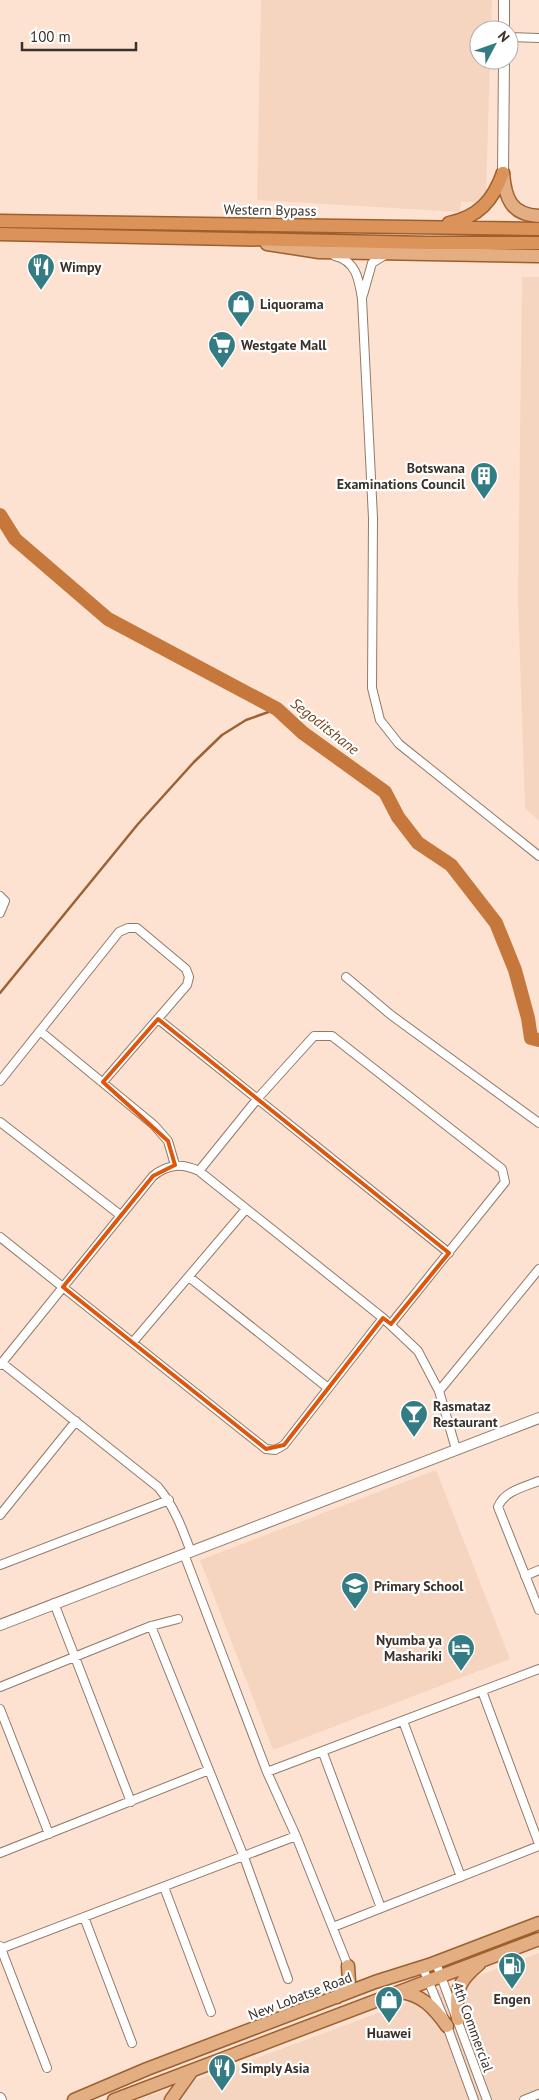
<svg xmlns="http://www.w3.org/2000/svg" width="539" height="2100" viewBox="0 0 539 2100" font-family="'PT Sans',sans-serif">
<rect width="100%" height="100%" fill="#fde2d1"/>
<path fill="#f5d5bf" d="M261 0H492L491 30H479V60H490L486 193 478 202H461L460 212 257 200Z
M522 277H539V821L525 808 518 600Z
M436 1470 510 1659 273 1750 200 1560Z
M539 1953V2100H137L238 2065Z"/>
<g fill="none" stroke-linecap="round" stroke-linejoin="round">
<path stroke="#9c6236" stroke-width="2.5" d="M0 993 138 824 194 762 222 735 246 720 277 709"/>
<path stroke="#c6773b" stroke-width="14" d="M0 515 15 539 108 619 277 709 303 733 385 792 398 817 418 843 451 865 496 923 515 970 528 1018 531 1038 539 1040"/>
<defs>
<path id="minor" d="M509 37 539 38
M335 256C357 261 359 281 362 299L373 518 372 688 380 720 399 744 539 856
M363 295 372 263 385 255
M0 896 5 901 0 913
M346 977 391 1015 539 1123
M158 1019 449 1253
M40 1031 154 1125 168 1141 175 1165
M0 1081 119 932 128 928H137L186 969 189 977 187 985 103 1082
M0 1122 119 1214
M199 1171 258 1098 314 1036H332L502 1169 505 1182 391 1324
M0 1237 266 1449 275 1450 284 1445 383 1318
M189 1277 328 1388
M133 1342 246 1209
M2 1363 158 1487C174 1506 182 1528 191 1552
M0 1365 153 1176C168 1164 182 1163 199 1171L383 1318 418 1351 439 1391 456 1449
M439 1391 539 1269
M539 1481C524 1487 504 1491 498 1507L539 1610
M0 1515 76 1421
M184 1554 267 1772 296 1836 348 1966
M0 1565 169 1500
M525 1576 539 1570
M54 1603 131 1802
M151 1626 244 1857 288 1979
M0 1687 151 1626 178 1619
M482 1691 539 1844
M0 1709 49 1834
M403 1721 461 1877
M323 1753 381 1908
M267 1772 539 1669
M0 1853 209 1770
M164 1887 211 2012
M84 1917 132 2043
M333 1927 539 1846
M0 1946 47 2068
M0 1949 296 1836
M436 1963 487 2100
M423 1968 447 2026 474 2100
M524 2100 539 2094"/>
<path id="tertiary" d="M504 0V30
M503 173 504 60
M0 1625 539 1418
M0 2098 1 2100"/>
<path id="primary" d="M503 173C505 198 511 215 539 216
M267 244 319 252 539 256
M399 1992C422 1994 434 2008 447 2026
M337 1997 349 1982 348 1966
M458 2019C455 1992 457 1982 479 1964
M74 2100 147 2069 375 1982 429 1965 539 1923
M114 2100 539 1939
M171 2100 191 2072"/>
<path id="trunk" d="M0 221 539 229
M449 223C479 217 493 200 503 173
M0 234 427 243H539"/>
</defs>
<use href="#minor" stroke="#927a6a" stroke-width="10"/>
<use href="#tertiary" stroke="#927a6a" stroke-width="12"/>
<use href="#primary" stroke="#9d5f2e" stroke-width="15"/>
<use href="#trunk" stroke="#9d5f2e" stroke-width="15"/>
<use href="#minor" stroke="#fff" stroke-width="8"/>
<use href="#tertiary" stroke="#fff" stroke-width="10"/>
<use href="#primary" stroke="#e4ae83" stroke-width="12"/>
<use href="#trunk" stroke="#db935a" stroke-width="12"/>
</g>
<path fill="none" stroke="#df570d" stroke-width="4" stroke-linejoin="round" d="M158 1019 449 1253 391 1324 383 1318 284 1445 266 1449 63 1287 153 1176 175 1165 168 1141 103 1082Z"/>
<defs>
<symbol id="restaurant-pin" viewBox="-11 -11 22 30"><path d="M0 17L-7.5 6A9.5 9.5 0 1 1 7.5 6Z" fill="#347c84" stroke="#fff"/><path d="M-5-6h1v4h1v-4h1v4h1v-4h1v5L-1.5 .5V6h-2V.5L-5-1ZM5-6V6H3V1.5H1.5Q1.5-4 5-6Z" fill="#fff"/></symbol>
<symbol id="shop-pin" viewBox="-11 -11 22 30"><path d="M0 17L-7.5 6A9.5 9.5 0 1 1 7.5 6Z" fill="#347c84" stroke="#fff"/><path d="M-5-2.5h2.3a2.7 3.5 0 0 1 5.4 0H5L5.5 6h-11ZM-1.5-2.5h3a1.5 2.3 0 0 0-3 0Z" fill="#fff"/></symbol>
<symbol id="supermarket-pin" viewBox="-11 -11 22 30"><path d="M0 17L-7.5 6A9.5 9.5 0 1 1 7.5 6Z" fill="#347c84" stroke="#fff"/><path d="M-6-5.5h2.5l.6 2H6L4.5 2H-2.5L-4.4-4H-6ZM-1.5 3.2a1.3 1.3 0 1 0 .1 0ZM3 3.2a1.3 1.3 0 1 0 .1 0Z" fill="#fff"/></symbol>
<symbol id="building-pin" viewBox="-11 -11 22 30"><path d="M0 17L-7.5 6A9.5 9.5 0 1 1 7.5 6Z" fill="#347c84" stroke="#fff"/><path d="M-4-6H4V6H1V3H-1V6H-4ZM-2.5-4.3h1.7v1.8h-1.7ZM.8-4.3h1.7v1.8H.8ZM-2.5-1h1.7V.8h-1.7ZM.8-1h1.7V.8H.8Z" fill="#fff"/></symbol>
<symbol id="bar-pin" viewBox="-11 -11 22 30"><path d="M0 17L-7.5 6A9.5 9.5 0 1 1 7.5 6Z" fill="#347c84" stroke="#fff"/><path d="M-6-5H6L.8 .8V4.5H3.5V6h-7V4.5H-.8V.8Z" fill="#fff"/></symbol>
<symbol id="school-pin" viewBox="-11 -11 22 30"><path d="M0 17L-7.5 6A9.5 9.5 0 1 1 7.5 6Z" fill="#347c84" stroke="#fff"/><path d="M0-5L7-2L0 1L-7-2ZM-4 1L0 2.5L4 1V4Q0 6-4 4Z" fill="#fff"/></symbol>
<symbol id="hotel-pin" viewBox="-11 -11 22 30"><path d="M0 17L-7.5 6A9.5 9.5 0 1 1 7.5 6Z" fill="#347c84" stroke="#fff"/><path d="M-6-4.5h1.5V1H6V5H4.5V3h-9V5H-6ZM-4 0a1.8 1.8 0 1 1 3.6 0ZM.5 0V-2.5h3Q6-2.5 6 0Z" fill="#fff"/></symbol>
<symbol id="fuel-pin" viewBox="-11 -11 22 30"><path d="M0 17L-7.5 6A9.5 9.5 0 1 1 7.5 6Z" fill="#347c84" stroke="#fff"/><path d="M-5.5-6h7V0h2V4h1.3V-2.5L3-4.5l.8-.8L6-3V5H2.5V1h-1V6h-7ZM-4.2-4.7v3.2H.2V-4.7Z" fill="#fff"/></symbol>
</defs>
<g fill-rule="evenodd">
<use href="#restaurant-pin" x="25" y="251" width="32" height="43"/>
<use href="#shop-pin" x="225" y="288" width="32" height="43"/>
<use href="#supermarket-pin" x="206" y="329" width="32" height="43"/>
<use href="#building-pin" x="468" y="460" width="32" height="43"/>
<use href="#bar-pin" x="398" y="1398" width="32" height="43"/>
<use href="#school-pin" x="339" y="1570" width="32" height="43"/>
<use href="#hotel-pin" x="445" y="1632" width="32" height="43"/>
<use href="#fuel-pin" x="496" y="1950" width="32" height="43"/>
<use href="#shop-pin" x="373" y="1984" width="32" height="43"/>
<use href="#restaurant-pin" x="206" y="2052" width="32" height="43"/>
</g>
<g text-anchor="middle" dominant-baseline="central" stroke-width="4.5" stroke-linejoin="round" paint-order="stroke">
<g font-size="14" fill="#3a3029" stroke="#fff">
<text transform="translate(270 210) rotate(1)">Western Bypass</text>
<text transform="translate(300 1996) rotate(-21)">New Lobatse Road</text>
<text transform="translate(473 2027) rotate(70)">4th Commercial</text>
</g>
<g font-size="14" font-weight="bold" fill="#3a3029" stroke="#fff" text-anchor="start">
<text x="60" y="267">Wimpy</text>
<text x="260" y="304">Liquorama</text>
<text x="241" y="345">Westgate Mall</text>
<text x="465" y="468" text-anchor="end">Botswana<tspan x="465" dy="16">Examinations Council</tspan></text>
<text x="433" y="1406">Rasmataz<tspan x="433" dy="16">Restaurant</tspan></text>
<text x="374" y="1586">Primary School</text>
<text x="442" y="1640" text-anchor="end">Nyumba ya<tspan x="442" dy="16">Mashariki</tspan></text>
<text x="512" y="1999" text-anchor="middle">Engen</text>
<text x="389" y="2033" text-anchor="middle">Huawei</text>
<text x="241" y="2068">Simply Asia</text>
</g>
<g font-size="15" font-style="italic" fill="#7b451b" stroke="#fff">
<text transform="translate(325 726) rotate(38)">Segoditshane</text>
</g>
</g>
<g transform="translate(494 45) rotate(49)"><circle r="24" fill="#ffffff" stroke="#b0aca9"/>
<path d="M0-4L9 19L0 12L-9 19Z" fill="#347c84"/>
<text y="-8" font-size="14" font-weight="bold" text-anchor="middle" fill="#3a3029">N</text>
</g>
<path d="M22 42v8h114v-8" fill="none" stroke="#3a3029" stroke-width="2.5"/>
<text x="30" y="42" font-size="15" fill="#3a3029" stroke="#ffffff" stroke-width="4" paint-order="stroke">100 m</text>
</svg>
